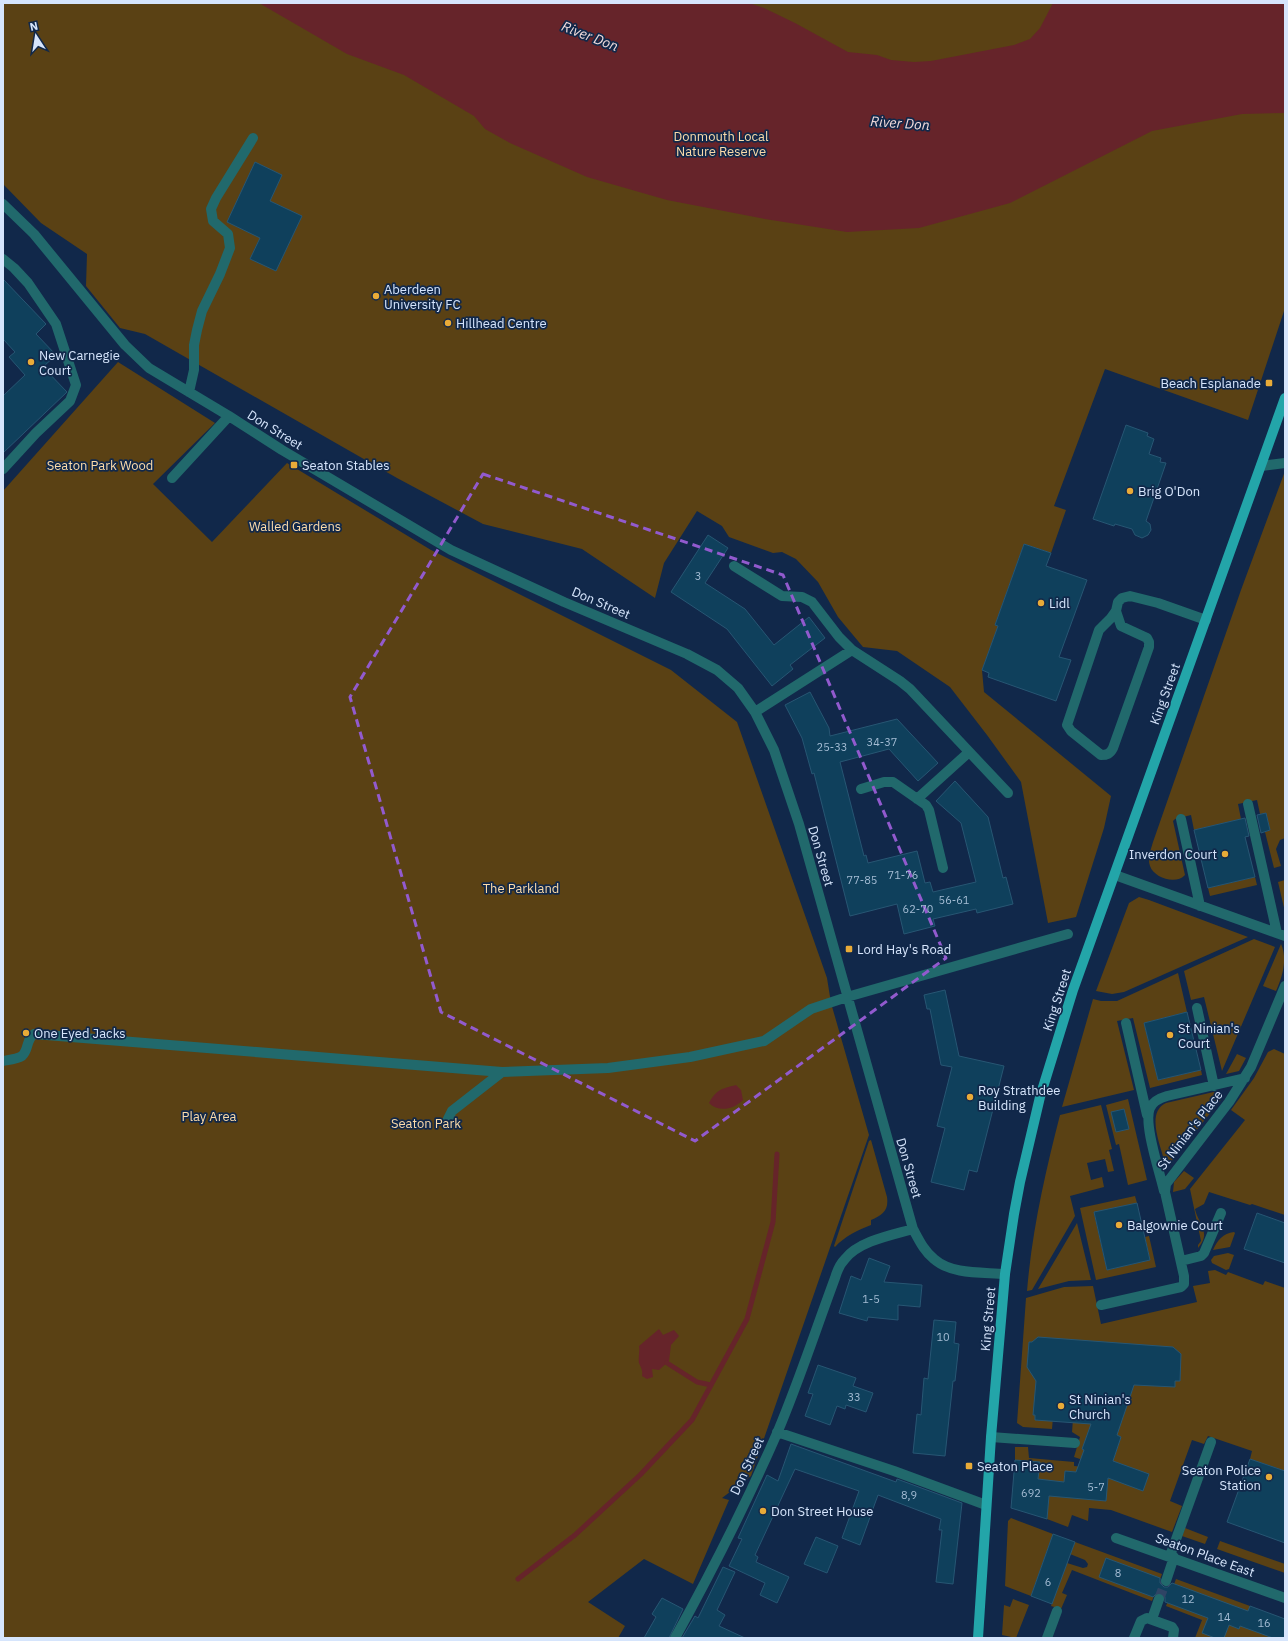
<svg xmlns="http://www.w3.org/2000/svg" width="1288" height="1641" viewBox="0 0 1288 1641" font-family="'IBM Plex Sans',sans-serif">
<rect width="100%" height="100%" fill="#11284a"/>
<path fill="#5a4114" d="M3 3H1285V308L1248 420 1105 369 1054 506 1066 510 1051 553 1024 544 995 625 998 626 982 670 984 692 1111 796 1104 828 1076 917 1048 923 1021 782 987 735 950 687 897 651 863 647 838 617 818 582 796 559 782 552 773 553 729 537 722 526 697 511 664 563 655 598 582 549 483 524 397 478 145 334 120 328 86 286 87 254 41 223 3 184Z
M118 362 215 423 153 484 212 542 287 463 431 550 671 670 737 722 827 978 831 1003 869 1135 751 1476 722 1498 729 1500 693 1584 644 1559 588 1602 625 1626 618 1638H3V491Z
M1285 471V838L1280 840 1276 849 1281 866 1274 868 1265 832 1270 830 1266 813 1260 814 1257 800 1238 804 1241 819 1194 830 1191 815 1175 819 1173 821 1185 875C1176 885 1154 878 1150 866 1147 859 1151 849 1153 842L1241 590Z
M1255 877 1257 885 1210 896 1208 888Z
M1285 880V912L1278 882Z
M1139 897 1149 900 1248 937 1124 992 1112 994 1096 991 1129 903Z
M1254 939 1275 947 1222 1071 1204 997 1191 1000 1184 971Z
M1281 944C1288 959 1282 978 1276 991L1263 986Z
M1178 973 1187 1012 1144 1023 1158 1080 1201 1070 1202 1075 1150 1088 1133 1018 1117 1021 1134 1090 1062 1107 1093 999 1101 1001H1117Z
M1274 1049 1285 1054V1215L1252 1204 1250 1205 1209 1192 1204 1204 1195 1209C1198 1224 1212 1232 1198 1248V1245L1201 1241 1190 1189 1245 1120 1231 1110 1254 1078 1268 1052Z
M1237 1054 1246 1058 1239 1071 1226 1074Z
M1218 1091 1223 1095 1220 1101 1170 1163 1166 1164 1164 1160C1160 1144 1146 1112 1166 1103Z
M1128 1099 1147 1180 1128 1185 1119 1144 1116 1145 1106 1105Z
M1101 1105 1112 1149 1109 1150 1114 1171 1108 1172 1105 1159 1087 1163 1091 1180 1102 1177 1104 1187 1070 1196 1075 1216 1032 1290 1027 1291C1032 1231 1045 1173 1060 1115Z
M871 1140 887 1197C889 1211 882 1215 871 1220V1225C858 1230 845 1236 835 1247L834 1246 869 1141Z
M1184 1171 1194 1178 1185 1189 1173 1192 1174 1182Z
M1135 1196 1137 1203 1094 1213 1107 1270 1150 1260 1145 1237 1149 1236 1156 1267 1096 1280 1080 1208Z
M1077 1223 1091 1280 1069 1281 1038 1289Z
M1234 1232 1235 1233 1230 1247 1213 1250C1217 1241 1223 1233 1234 1232Z
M1228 1253 1234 1255 1229 1269 1226 1270 1212 1263 1211 1260 1214 1256Z
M1215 1270 1226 1275 1228 1272 1263 1285 1265 1281 1285 1288V1471L1250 1459 1252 1451 1208 1436 1204 1444 1192 1440 1170 1501 1182 1506 1172 1532 1111 1510 1089 1508 1088 1521 1072 1515 1068 1527 1047 1519 1050 1481 1038 1479 1040 1462 1015 1460V1447H1028L1029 1458 1074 1462V1466L1085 1467 1086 1461 1074 1457 1080 1437 1072 1432 1073 1419 1053 1417 1052 1429 1023 1427 1017 1423 1026 1298 1064 1287 1093 1286 1101 1324 1197 1302 1193 1286 1210 1283 1208 1271Z
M1011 1518 1053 1534 1031 1596 1005 1586 1008 1521Z
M1185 1528 1208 1537 1205 1544 1182 1536Z
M1220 1541 1285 1564V1573L1217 1549Z
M1075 1542 1162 1574 1152 1601 1072 1570 1062 1593 1067 1595 1061 1609 1051 1606 1067 1563 1083 1568 1087 1567 1088 1564 1085 1560 1070 1554Z
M1176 1579 1250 1606 1285 1638H1195L1202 1620 1166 1606Z
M1013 1599 1029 1605 1016 1638 1002 1635 1004 1605 1010 1607Z"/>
<path fill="#66242a" d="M259 3H749L764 8 795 23 848 52 877 55 891 60 914 62 931 61 1014 45 1030 39 1040 28 1053 3H1285V113L1242 114 1152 131 1010 203 919 228 847 232 765 219 667 200 587 177 510 143 485 129 474 116 404 75 347 54Z
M736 1085 741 1090 743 1100C734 1109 719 1113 709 1103 717 1089 721 1089 736 1085Z
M659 1329 663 1335 674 1330 679 1336 671 1345 669 1361 659 1370 652 1369 653 1377 647 1379 642 1376C643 1370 641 1368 639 1363 638 1358 640 1352 639 1346Z"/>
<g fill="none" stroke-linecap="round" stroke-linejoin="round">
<path stroke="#66242a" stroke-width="5" d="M667 1363 697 1382 711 1385
M518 1579 575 1535 640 1475 692 1420 747 1319 773 1222 777 1154"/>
</g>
<path fill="#0f405c" stroke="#275673" d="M255 162 282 175 270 201 302 216 276 271 250 259 260 238 227 222Z
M3 279 46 324 36 334 56 355 43 367 67 392 3 453V396L25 375 9 357 15 352 3 339Z
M1126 425 1148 433 1147 436 1154 439 1149 454 1161 458 1160 462 1166 463 1146 521 1150 524 1151 530 1148 535 1142 538 1135 535 1132 529 1115 524 1114 526 1093 519Z
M708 535 728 548 705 583 745 609 774 645 809 617 825 638 790 665 793 669 772 686 727 629 671 592Z
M1024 544 1051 553 1046 566 1087 580 1059 657 1071 660 1056 701 988 677 989 673 982 670 998 626 995 625Z
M810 692 829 728 830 736 897 719 938 763 918 781 889 749 840 762 864 856 866 855 868 863 917 851 925 883 930 882 933 892 976 882 961 823 936 801 955 781 988 817 1003 878 1006 877 1013 904 977 913 976 909 933 919 935 926 904 934 897 904 850 916 814 773 812 774 802 738 785 705Z
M1266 813 1270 830 1261 833 1257 815Z
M1245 818 1249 836 1245 837 1255 877 1208 888 1194 830Z
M945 990 959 1056 1004 1066 977 1172 969 1170 964 1190 931 1182 945 1128 937 1126 952 1067 941 1065 930 1009H927L924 995Z
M1187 1012 1201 1070 1158 1080 1144 1023Z
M1124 1109 1129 1129 1116 1132 1111 1112Z
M1137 1203 1150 1260 1107 1270 1094 1212Z
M1257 1213 1285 1223V1263L1244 1249Z
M869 1258 890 1266 884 1282 922 1285 920 1307 898 1305V1320L868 1317 867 1321 839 1313 851 1276 861 1280Z
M934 1320 956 1322 954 1343 959 1344 955 1381H953L945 1456 913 1453 917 1414 921 1415 924 1378 928 1379Z
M1038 1337 1173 1347 1181 1354 1180 1381H1175V1387L1134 1385 1117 1435 1121 1437 1113 1461 1149 1474 1143 1491 1108 1478 1106 1501 1049 1496 1047 1519 1011 1508 1015 1460 1040 1462 1038 1479 1064 1482 1065 1471 1076 1472 1084 1450 1082 1449 1091 1424 1035 1420V1415H1033L1036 1381 1027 1367 1029 1342H1032Z
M818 1365 856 1378 853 1386 873 1393 866 1412 846 1405 845 1409 837 1406 830 1425 805 1416 813 1394 808 1393Z
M791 1444 896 1482 897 1479 962 1503 953 1584 936 1582 942 1530H939L941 1519 878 1495 860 1545 842 1538 859 1491 795 1469 755 1555 758 1557 756 1562 789 1577 777 1603 760 1595 765 1583 729 1566 742 1539 738 1538 767 1475 778 1481Z
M1250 1459 1285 1471V1543L1227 1522Z
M1053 1534 1075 1542 1052 1604 1031 1596Z
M816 1537 838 1546 827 1573 804 1564Z
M1106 1558 1160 1578V1583L1164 1587H1168L1172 1583 1248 1611 1250 1606 1285 1619V1638H1273L1240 1626 1239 1629 1229 1625 1224 1638H1215L1202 1633 1208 1618 1165 1602V1597L1162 1593H1157L1153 1597 1099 1577Z
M723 1567 735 1572 717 1610 725 1615 719 1626 745 1638H682L695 1616 698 1618Z
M662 1598 683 1609 669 1638H644L656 1617 652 1614Z"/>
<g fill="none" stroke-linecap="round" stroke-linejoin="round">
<path stroke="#2f4465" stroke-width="10" stroke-dasharray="10 5" stroke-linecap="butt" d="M1159 1599 1166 1581"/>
<path stroke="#21696c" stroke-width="10" d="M3 204 34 234 125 345 149 368 229 416 282 450 451 550 564 602 687 654 717 670 738 688 755 712 774 750 799 824 913 1229C919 1240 924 1251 934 1259 952 1275 983 1272 1005 1274
M3 259 14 268 28 283 56 324 76 385 70 401 36 433 3 469
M189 392 194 370V345L197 330 202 311 220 274 230 248 228 234 213 221 211 209 216 198 253 138
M1261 466 1285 463
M172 478 229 416
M734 566 782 596 802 597 812 602 839 637 852 650
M1116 611 1121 626 1147 638 1149 642V647L1113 748C1110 754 1107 755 1101 755L1071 731 1067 725 1099 630 1111 618 1116 611 1118 602 1122 598 1130 596 1158 603 1206 620
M755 712 852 650 900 681 910 689 1008 793
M861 789 884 782H893L926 805 929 810 943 868
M917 799 968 753
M1248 804 1277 933
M1181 819 1200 906
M1115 875 1285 936
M1197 1008 1214 1086
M1126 1023 1147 1115
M3 1061C8 1060 17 1059 22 1056 29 1050 26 1039 34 1034L502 1072
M446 1123 452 1111 502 1072 608 1068 690 1057 764 1041 811 1009 847 997 1068 934
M1164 1191C1160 1173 1143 1123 1150 1108 1153 1101 1160 1098 1167 1096L1245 1078
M1181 1261 1201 1256 1204 1253 1221 1213
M1101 1305 1181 1287 1184 1284V1276L1165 1192 1166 1184 1229 1102 1251 1067 1285 986
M777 1432 894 1471 986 1505
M991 1437 1075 1443
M1116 1538 1285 1598
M1170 1556 1211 1442
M1166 1581 1174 1557
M1152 1619 1159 1599
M675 1638C712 1571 747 1502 778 1431 799 1381 816 1329 835 1278 837 1271 840 1264 845 1259 859 1241 892 1235 913 1229
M1047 1638 1057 1611
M1134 1638 1141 1621 1147 1618 1172 1627 1174 1630 1173 1638"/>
<path stroke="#23a5a9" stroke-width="10" d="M978 1638 991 1437 1005 1274 1014 1214 1020 1182 1040 1097 1073 990 1285 398"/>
</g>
<path fill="none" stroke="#925ace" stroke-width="3" stroke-dasharray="8 5" stroke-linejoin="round" d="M483 474 783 575 946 958 695 1141 441 1012 350 697Z"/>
<g fill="#e9ab38" stroke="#11284a" stroke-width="1.5">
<circle cx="376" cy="296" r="4"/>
<circle cx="448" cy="323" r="4"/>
<circle cx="31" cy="362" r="4"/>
<rect x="1265" y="379" width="8" height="8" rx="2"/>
<rect x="290" y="461" width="8" height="8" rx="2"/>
<circle cx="1130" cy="491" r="4"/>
<circle cx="1041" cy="603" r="4"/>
<circle cx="1225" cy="854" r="4"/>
<rect x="845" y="945" width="8" height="8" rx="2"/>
<circle cx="26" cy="1033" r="4"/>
<circle cx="1170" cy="1035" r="4"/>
<circle cx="970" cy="1097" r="4"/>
<circle cx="1119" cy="1225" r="4"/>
<circle cx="1061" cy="1406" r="4"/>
<rect x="965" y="1462" width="8" height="8" rx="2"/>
<circle cx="1269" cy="1477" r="4"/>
<circle cx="763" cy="1511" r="4"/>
</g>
<g text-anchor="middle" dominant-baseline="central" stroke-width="3.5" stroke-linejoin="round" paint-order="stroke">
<g font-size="11" fill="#a4bcd4">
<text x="698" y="576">3</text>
<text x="882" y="742">34-37</text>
<text x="832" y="747">25-33</text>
<text x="903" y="875">71-76</text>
<text x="862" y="880">77-85</text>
<text x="954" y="900">56-61</text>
<text x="918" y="909">62-70</text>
<text x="871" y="1299">1-5</text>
<text x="943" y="1337">10</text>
<text x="854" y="1397">33</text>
<text x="1096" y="1487">5-7</text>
<text x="1031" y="1493">692</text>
<text x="909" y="1495">8,9</text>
<text x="1118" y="1573">8</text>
<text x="1048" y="1582">6</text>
<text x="1188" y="1599">12</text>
<text x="1224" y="1617">14</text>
<text x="1264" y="1623">16</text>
</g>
<g font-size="13" fill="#fcdba9" stroke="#11284a">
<text x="721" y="136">Donmouth Local<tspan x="721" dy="15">Nature Reserve</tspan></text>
<text x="100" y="465">Seaton Park Wood</text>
<text x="295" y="526">Walled Gardens</text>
<text x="521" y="888">The Parkland</text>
<text x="209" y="1116">Play Area</text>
<text x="426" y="1123">Seaton Park</text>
</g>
<g font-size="13" fill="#d6e5fc" stroke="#11284a" text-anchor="start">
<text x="384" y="289">Aberdeen<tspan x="384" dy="15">University FC</tspan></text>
<text x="456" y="323">Hillhead Centre</text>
<text x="39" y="355">New Carnegie<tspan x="39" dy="15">Court</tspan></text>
<text x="1261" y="383" text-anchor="end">Beach Esplanade</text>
<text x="302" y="465">Seaton Stables</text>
<text x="1138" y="491">Brig O'Don</text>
<text x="1049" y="603">Lidl</text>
<text x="1217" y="854" text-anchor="end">Inverdon Court</text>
<text x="857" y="949">Lord Hay's Road</text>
<text x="1178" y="1028">St Ninian's<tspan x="1178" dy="15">Court</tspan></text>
<text x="34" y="1033">One Eyed Jacks</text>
<text x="978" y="1090">Roy Strathdee<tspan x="978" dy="15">Building</tspan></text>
<text x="1127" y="1225">Balgownie Court</text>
<text x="1069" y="1399">St Ninian's<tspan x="1069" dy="15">Church</tspan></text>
<text x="977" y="1466">Seaton Place</text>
<text x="1261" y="1470" text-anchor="end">Seaton Police<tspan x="1261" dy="15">Station</tspan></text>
<text x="771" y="1511">Don Street House</text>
</g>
<g font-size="13" fill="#d6e5fc" stroke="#11284a">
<text transform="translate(275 430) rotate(32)">Don Street</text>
<text transform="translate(601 603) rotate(23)">Don Street</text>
<text transform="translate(1165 694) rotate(-70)">King Street</text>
<text transform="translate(821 856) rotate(74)">Don Street</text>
<text transform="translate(1057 1000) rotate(-72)">King Street</text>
<text transform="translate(1190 1130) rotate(-52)">St Ninian's Place</text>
<text transform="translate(909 1168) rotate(74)">Don Street</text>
<text transform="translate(988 1319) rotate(-85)">King Street</text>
<text transform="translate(747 1466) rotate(-65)">Don Street</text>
<text transform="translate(1205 1555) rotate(20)">Seaton Place East</text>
</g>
<g font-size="14" font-style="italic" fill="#f3dcdc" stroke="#11284a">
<text transform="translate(590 36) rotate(21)">River Don</text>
<text transform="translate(900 123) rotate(4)">River Don</text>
</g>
</g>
<rect width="1288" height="1641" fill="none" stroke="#d6e5fc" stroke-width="8"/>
<g transform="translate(36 36) rotate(348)" stroke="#11284a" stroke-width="3" paint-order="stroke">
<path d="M0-3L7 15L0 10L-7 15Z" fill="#d6e5fc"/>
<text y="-6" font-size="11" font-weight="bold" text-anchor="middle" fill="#d6e5fc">N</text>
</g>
</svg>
